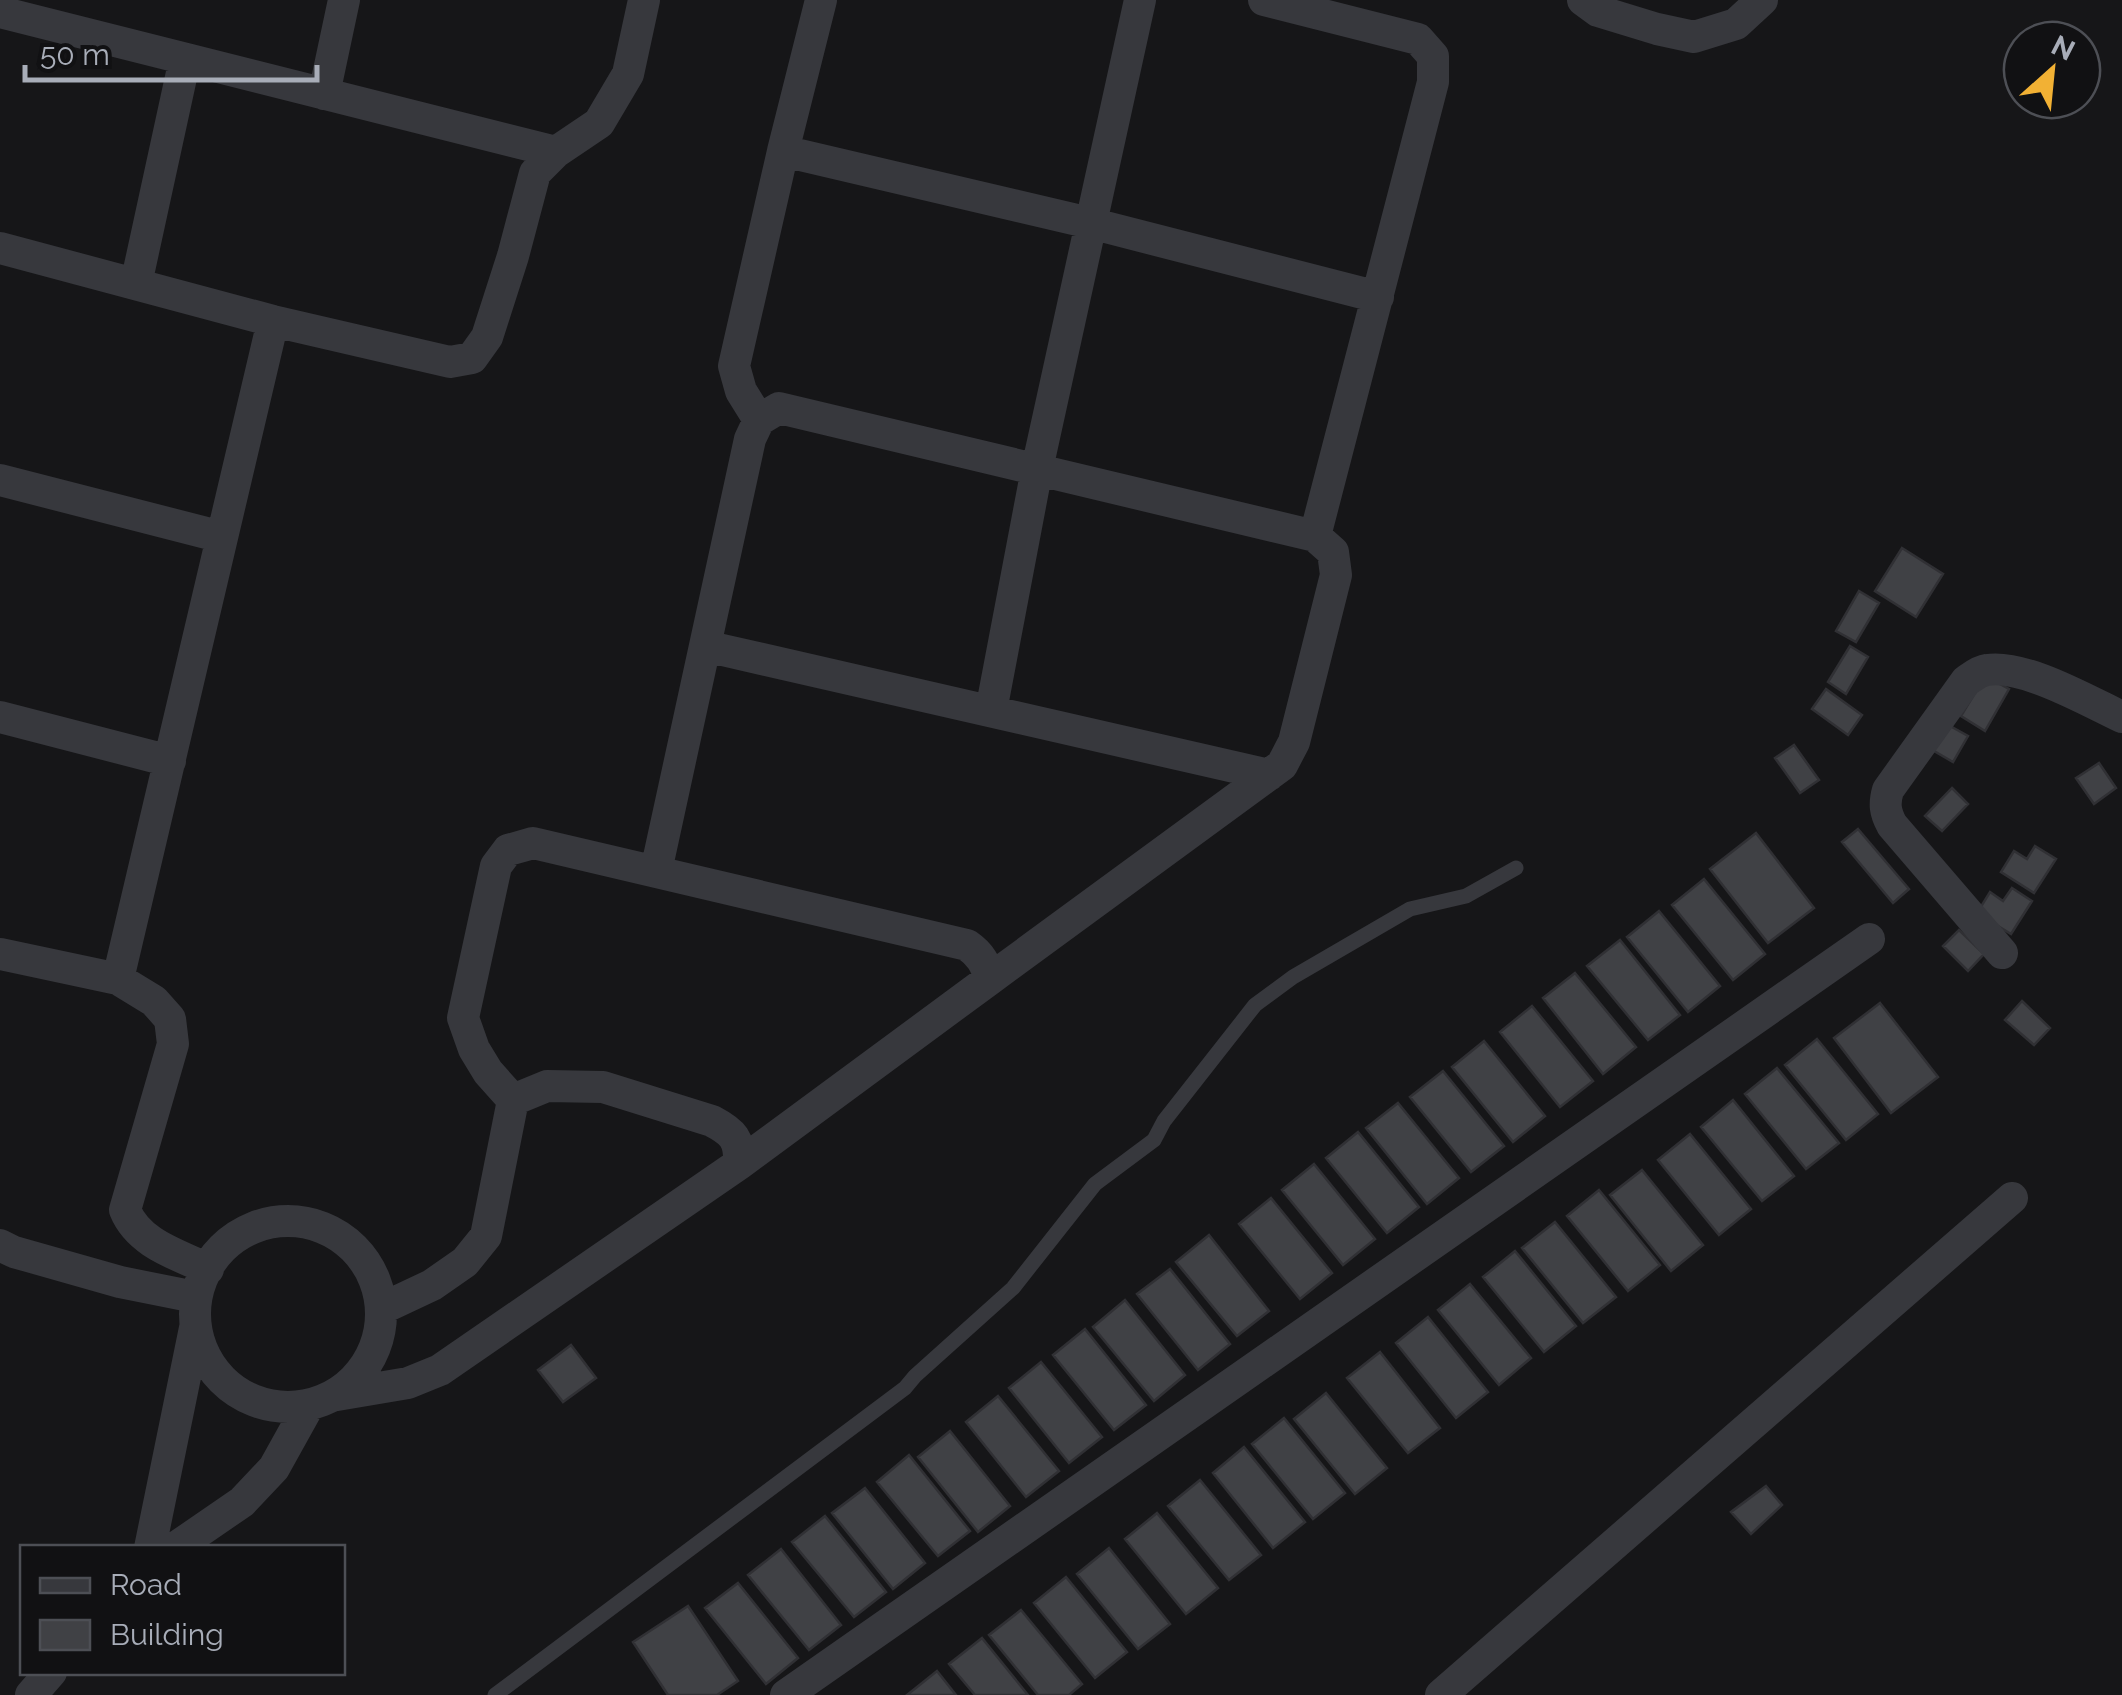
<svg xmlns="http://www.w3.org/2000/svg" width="2122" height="1695" viewBox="0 0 2122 1695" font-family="Raleway,sans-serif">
<rect width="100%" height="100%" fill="#161618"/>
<path fill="#404145" stroke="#303034" stroke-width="2.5" d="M1902 548 1943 574 1916 617 1875 591Z
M1859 591 1879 603 1856 642 1836 631Z
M1850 646 1868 657 1846 694 1828 682Z
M1985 676 2009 689 1985 731 1961 716Z
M1826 689 1862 715 1848 735 1812 709Z
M1943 722 1968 736 1953 762 1929 748Z
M1794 745 1819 780 1800 793 1775 758Z
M2099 763 2116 788 2094 804 2076 778Z
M1952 788 1968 804 1942 831 1925 816Z
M1858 829 1909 889 1893 903 1842 842Z
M1756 833 1814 908 1768 943 1710 869Z
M2035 846 2056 859 2034 893 2001 872 2014 851 2027 859Z
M1704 879 1765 954 1733 980 1672 905Z
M2012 888 2032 901 2011 934 1977 913 1990 892 2003 901Z
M1659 911 1720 986 1688 1012 1627 937Z
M1959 930 1984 954 1968 971 1943 946Z
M1620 940 1680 1015 1648 1040 1587 966Z
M1575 973 1636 1047 1603 1074 1543 998Z
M2022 1001 2050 1028 2034 1045 2005 1020Z
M1880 1003 1938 1077 1891 1113 1834 1038Z
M1532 1006 1593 1081 1560 1107 1500 1032Z
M1817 1039 1878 1114 1846 1140 1785 1065Z
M1484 1041 1545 1116 1513 1142 1452 1067Z
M1777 1068 1839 1143 1806 1169 1745 1094Z
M1443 1071 1504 1146 1471 1172 1410 1097Z
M1733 1100 1794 1176 1762 1201 1701 1127Z
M1398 1103 1459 1178 1427 1204 1366 1128Z
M1358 1132 1419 1207 1387 1233 1326 1158Z
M1690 1134 1751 1209 1719 1235 1658 1160Z
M1314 1164 1375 1239 1343 1265 1282 1190Z
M1642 1170 1703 1245 1671 1271 1610 1195Z
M1599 1190 1660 1265 1628 1291 1567 1216Z
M1271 1198 1332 1273 1300 1299 1239 1224Z
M1555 1222 1616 1297 1583 1323 1522 1248Z
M1209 1235 1269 1311 1237 1336 1176 1262Z
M1515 1251 1576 1326 1544 1352 1483 1277Z
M1170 1269 1230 1344 1198 1370 1137 1294Z
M1470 1284 1531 1358 1499 1385 1438 1310Z
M1125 1300 1185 1375 1154 1401 1093 1327Z
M1428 1317 1488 1392 1456 1418 1396 1343Z
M1085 1329 1146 1405 1114 1430 1053 1355Z
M571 1345 596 1378 563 1402 538 1370Z
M1380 1352 1440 1428 1408 1453 1347 1378Z
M1041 1362 1102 1437 1069 1463 1009 1388Z
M1326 1393 1387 1468 1355 1494 1294 1419Z
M998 1396 1059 1471 1026 1497 966 1422Z
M1284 1418 1345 1493 1313 1519 1252 1444Z
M950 1431 1010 1506 978 1532 918 1457Z
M1244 1447 1305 1522 1273 1548 1213 1473Z
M909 1455 970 1531 938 1556 877 1482Z
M1200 1480 1261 1555 1229 1580 1168 1506Z
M1766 1486 1782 1505 1751 1534 1731 1512Z
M865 1488 925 1563 893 1589 832 1513Z
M1157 1513 1218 1588 1186 1614 1125 1539Z
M825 1516 886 1592 854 1617 792 1542Z
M1109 1548 1170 1624 1138 1649 1077 1574Z
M781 1549 841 1625 809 1650 748 1575Z
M1066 1577 1127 1652 1095 1678 1034 1603Z
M738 1583 798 1658 766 1684 705 1608Z
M688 1606 738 1681 717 1695H668L633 1642Z
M1021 1610 1082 1684 1069 1695H1038L989 1635Z
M982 1638 1028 1695H975L949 1664Z
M937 1671 956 1695H907Z"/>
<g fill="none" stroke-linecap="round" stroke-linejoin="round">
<path stroke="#37383d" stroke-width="15" d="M495 1695 905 1388 915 1376 1013 1288 1095 1184 1154 1140 1164 1121 1255 1005 1293 977 1410 909 1466 896 1516 868"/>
<path stroke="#37383d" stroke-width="32" d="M1264 0 1418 39 1433 56V82L1315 536
M1583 0 1598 11 1657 29 1694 37 1736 24 1762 0
M0 12 556 152
M324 94 344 0
M783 151 1090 223 1378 297
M0 248 273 321 450 362 472 358 487 337 513 256 535 173 556 152 599 123 628 74 644 0
M136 284 185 59
M759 420 741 391 734 366 783 151 821 0
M0 480 222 537
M705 646 1269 775
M991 711 1037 469 1140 0
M0 717 170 761
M656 871 750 439 759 420 779 408 1315 536 1333 552 1336 575 1294 742 1282 765 990 979
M2002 953 1892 825C1885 812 1884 804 1888 790L1966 681C1972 677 1979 671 1987 670 2024 664 2088 701 2122 717
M0 954 118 979
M513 1100 488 1072 474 1049 463 1018 496 866 508 850 533 843 967 945C980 954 986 964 990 979L739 1164
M195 1314a93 93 0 1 1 186 0a93 93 0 1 1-186 0Z
M0 1245 14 1252 120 1282 195 1297
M208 1269C177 1254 139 1244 125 1210L173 1044 170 1019 154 1001 118 979 273 321
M337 1395 408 1383 440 1370 739 1164C740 1139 733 1132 712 1121L603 1087 547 1086 513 1100 486 1236 465 1262 432 1285 381 1309
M150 1548 195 1328
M175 1548 242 1502 274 1468 309 1405
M31 1695 51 1672
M786 1695 1869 939
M1441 1695 2012 1198"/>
</g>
<rect x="20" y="1545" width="325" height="130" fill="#111113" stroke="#4d4f55" stroke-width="2.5"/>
<rect x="40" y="1578" width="50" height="15" fill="#37383d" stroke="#4d4f55" stroke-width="2.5"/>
<text x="110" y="1595" font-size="30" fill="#a8adb8">Road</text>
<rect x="40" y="1620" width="50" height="30" fill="#404145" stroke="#4d4f55" stroke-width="2.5"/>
<text x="110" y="1645" font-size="30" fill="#a8adb8">Building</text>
<g transform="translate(2052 70) rotate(27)"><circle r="48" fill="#111113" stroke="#4d4f55" stroke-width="2.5"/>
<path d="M0-8L18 38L0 25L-18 38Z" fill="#f2b134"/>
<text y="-15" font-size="28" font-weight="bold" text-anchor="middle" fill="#a8adb8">N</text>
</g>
<path d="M25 65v15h292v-15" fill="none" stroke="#a8adb8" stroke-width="5"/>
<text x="40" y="65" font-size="30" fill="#a8adb8" stroke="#111113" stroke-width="8" paint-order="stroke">50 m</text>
</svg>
